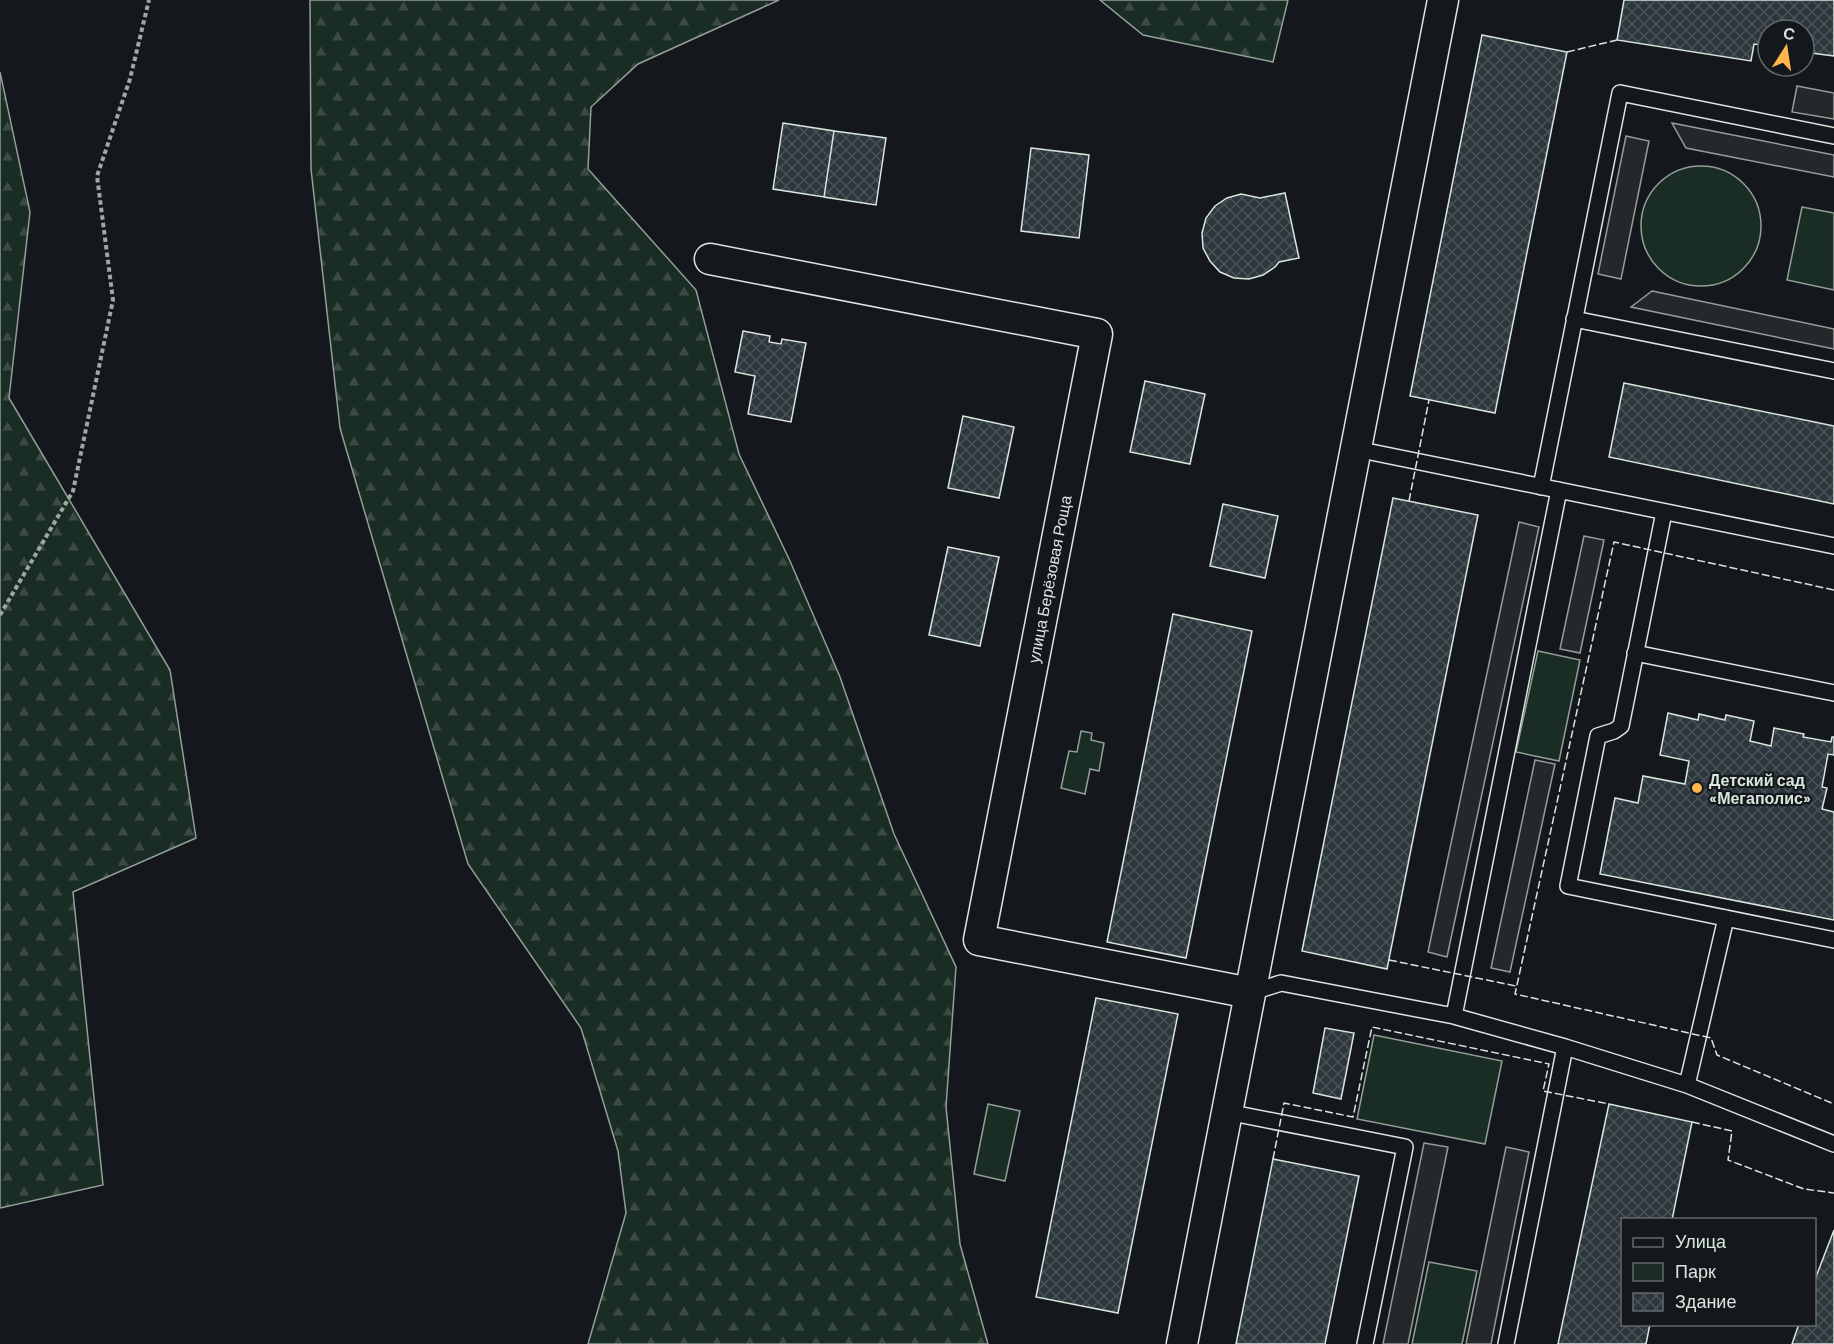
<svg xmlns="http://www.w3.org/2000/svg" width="1834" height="1344" viewBox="0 0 1834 1344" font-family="Barlow,sans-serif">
<defs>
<pattern id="forest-firs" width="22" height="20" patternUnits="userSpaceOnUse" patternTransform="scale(1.5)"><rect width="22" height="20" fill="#1a2d24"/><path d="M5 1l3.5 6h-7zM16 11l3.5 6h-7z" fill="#3b4b43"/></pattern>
<pattern id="building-cross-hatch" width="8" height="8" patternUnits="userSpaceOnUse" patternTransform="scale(1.5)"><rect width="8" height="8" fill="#2c363c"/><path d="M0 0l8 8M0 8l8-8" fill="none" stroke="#4a5358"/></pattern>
</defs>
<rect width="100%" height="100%" fill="#14181c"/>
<path fill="#1a2d24" stroke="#939e99" stroke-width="1.5" d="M1641 226a60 60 0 1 1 120 0a60 60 0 1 1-120 0Z
M1802 207 1834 213V290L1787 280Z
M1538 651 1580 660 1559 761 1516 752Z
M1081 731 1092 733 1091 740 1104 743 1099 771 1090 769 1085 794 1061 788 1069 751 1077 752Z
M1374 1035 1502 1061 1485 1144 1357 1119Z
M988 1104 1020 1111 1005 1181 974 1174Z
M1429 1262 1477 1271 1462 1344H1412Z"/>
<path fill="url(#forest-firs)" stroke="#939e99" stroke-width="1.5" d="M310 0H779L638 64 591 107 588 169 696 290 739 454 790 561 840 677 894 834 956 967 946 1107 960 1244 988 1344H588L626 1213 618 1151 581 1028 468 864 340 428 311 169Z
M1100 0H1288L1273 62 1143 35Z
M0 72 30 212 9 398 170 670 196 838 73 892 103 1185 0 1208Z"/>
<path fill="#24282b" stroke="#939e99" stroke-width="1.5" d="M1797 86 1834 93V119L1792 112Z
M1672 123 1834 155V177L1686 148Z
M1626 136 1649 141 1621 279 1598 274Z
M1652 291 1834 329V349L1631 307Z
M1519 522 1539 527 1447 957 1428 952Z
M1584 536 1604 540 1580 653 1560 649Z
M1535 760 1555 764 1510 972 1491 968Z
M1424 1143 1448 1147 1408 1344H1383Z
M1506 1147 1529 1152 1491 1344H1466Z"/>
<path fill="url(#building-cross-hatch)" stroke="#d8e6dc" stroke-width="1.5" d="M1624 0H1834V56L1804 52V30H1768V46L1754 44 1751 61 1617 40Z
M1482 35 1567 52 1495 413 1410 396Z
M783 123 834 131 824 197 773 189Z
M834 131 886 138 876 205 824 197Z
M1031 148 1089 155 1079 238 1021 231Z
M1285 193 1299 258 1279 262 1275 267 1263 275 1249 279 1234 278 1220 272 1210 261 1203 248 1202 233 1206 218 1215 206 1227 198 1241 194 1260 198Z
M743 331 770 336 769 342 781 344 782 339 806 343 791 422 748 414 755 376 735 372Z
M1145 381 1205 394 1190 464 1130 452Z
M1624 383 1834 426V504L1609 457Z
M963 416 1014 427 999 498 948 488Z
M1393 498 1478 515 1387 969 1302 951Z
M1223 504 1278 516 1265 578 1210 566Z
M948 547 999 557 980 646 929 635Z
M1173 614 1252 631 1186 958 1107 942Z
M1668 713 1698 720 1699 714 1725 720 1726 715 1754 721 1750 741 1771 746 1774 728 1804 734 1803 737 1831 742 1832 737H1834V755L1828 754 1822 787 1827 788 1822 809 1834 812V920L1600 874 1615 798 1638 803 1643 776 1685 784 1689 761 1660 755Z
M1096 998 1178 1014 1118 1313 1036 1297Z
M1325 1028 1354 1033 1341 1099 1313 1093Z
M1609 1104 1692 1122 1672 1220H1622V1324H1650L1646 1344H1558Z
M1273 1159 1359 1176 1325 1344H1236Z
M1834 1230V1344H1792L1799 1324H1814V1282Z"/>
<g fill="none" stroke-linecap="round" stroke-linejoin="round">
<defs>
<path id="lane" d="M1574 319 1834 371
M1356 449 1834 546
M1541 487 1620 93 1834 136
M1664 512 1621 726 1614 731 1598 736 1568 886 1834 940
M1635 653 1834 693
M1250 993 1281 983 1454 1016 1565 1047 1687 1085 1834 1144
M1454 1016 1559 490
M1687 1085 1726 918
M1227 1112 1405 1147 1365 1344
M1506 1344 1565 1047"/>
<path id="street" d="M710 259 1097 334 979 940 1250 993
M1182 1344 1443 0"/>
</defs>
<use href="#lane" stroke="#d8e6dc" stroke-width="18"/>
<use href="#street" stroke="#d8e6dc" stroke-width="33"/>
<path stroke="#9da8a2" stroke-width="4" stroke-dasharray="4.5 3" stroke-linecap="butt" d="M0 615 73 491 113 300 97 176 130 79 149 0"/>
<use href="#lane" stroke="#14181c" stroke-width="15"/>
<use href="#street" stroke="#14181c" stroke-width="30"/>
<path stroke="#d8e6dc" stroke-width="1.5" stroke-dasharray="8 3" stroke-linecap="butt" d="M1567 52 1617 40
M1409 501 1429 400
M1834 590 1614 542 1515 994 1711 1038 1717 1055 1834 1104
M1389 960 1516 986
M1692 1122 1732 1131 1728 1160 1804 1189 1834 1193
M1273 1159 1284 1103 1353 1117 1372 1027 1549 1064 1543 1091 1609 1104"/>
</g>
<circle fill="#ffb74d" stroke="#14181c" stroke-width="2" cx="1697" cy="788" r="6"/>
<g text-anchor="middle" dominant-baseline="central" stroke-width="4.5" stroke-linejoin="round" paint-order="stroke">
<g font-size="16" fill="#d8e6dc" stroke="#14181c">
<text transform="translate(1049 579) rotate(-79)">улица Берёзовая Роща</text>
</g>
<g font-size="16" font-weight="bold" fill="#d8e6dc" stroke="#14181c" text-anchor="start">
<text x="1709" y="779">Детский сад<tspan x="1709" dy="18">«Мегаполис»</tspan></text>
</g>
</g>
<rect x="1621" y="1218" width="195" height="108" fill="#14181c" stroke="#626a69" stroke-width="1.5"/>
<rect x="1633" y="1238" width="30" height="9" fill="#14181c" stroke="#626a69" stroke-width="1.5"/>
<text x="1675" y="1248" font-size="18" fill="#d8e6dc">Улица</text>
<rect x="1633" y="1263" width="30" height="18" fill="#1a2d24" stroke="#626a69" stroke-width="1.5"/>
<text x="1675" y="1278" font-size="18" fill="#d8e6dc">Парк</text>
<rect x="1633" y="1293" width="30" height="18" fill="url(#building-cross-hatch)" stroke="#626a69" stroke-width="1.5"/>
<text x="1675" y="1308" font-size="18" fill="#d8e6dc">Здание</text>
<g transform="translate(1786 48) rotate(12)"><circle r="28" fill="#14181c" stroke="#626a69" stroke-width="1.5"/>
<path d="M0-4.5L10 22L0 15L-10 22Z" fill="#ffb74d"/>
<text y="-9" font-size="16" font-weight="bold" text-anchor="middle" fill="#d8e6dc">С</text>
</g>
</svg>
